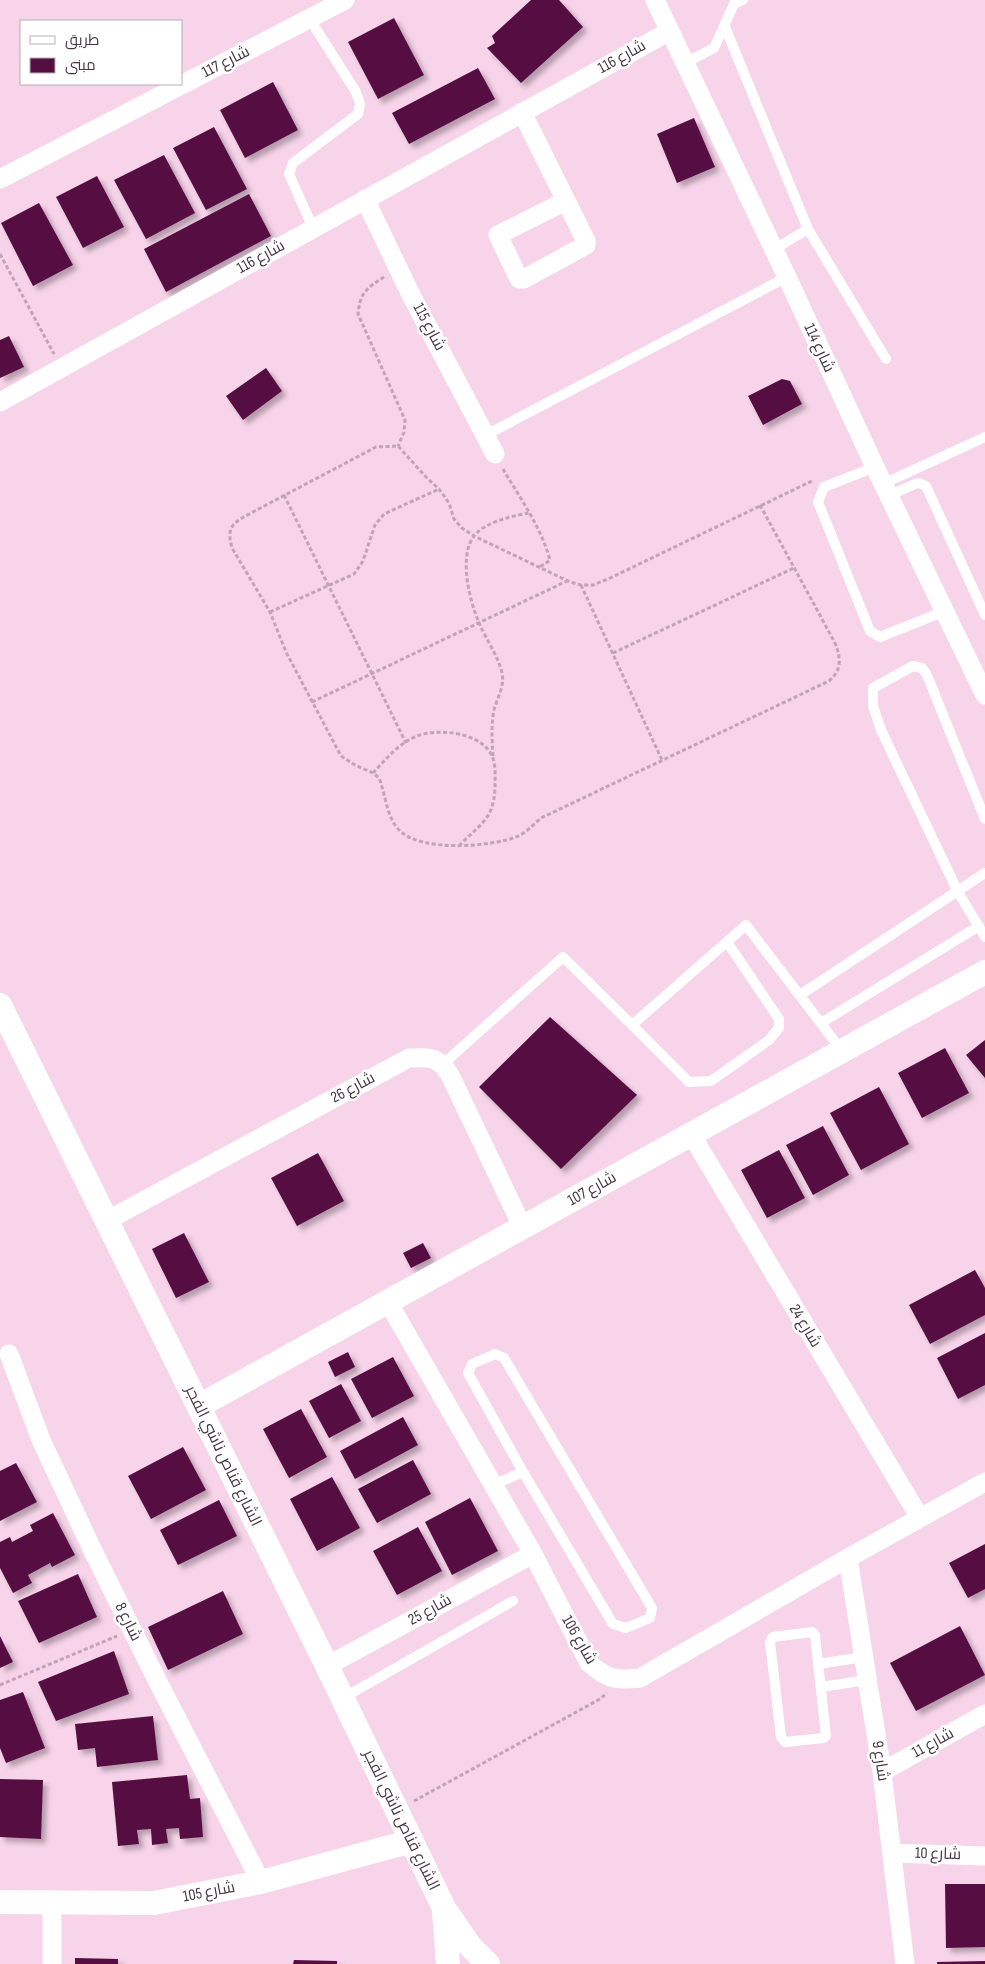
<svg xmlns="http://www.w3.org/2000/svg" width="985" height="1964" viewBox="0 0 985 1964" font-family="'Sofia Sans Condensed',Cairo,sans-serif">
<defs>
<filter id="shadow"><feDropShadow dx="4.5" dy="4.5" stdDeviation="2.5" flood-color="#0004"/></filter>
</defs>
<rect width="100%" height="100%" fill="#f7d4e9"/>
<path fill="#540e42" filter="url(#shadow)" d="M531 0H559L583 27 521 83 487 48 495 43 492 36Z
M394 18 424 75 378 99 348 42Z
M478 68 495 99 409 144 392 113Z
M273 82 298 130 245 158 220 110Z
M694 118 715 167 677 183 657 134Z
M214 127 247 189 206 210 173 148Z
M164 155 195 213 146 239 114 180Z
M97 176 124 227 83 248 56 197Z
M249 194 271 236 166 292 144 249Z
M39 203 73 265 33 286 1 223Z
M9 336 24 367 0 378V340Z
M266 368 282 391 243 420 226 396Z
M782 379 790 381 802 404 763 425 748 396Z
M550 1017 637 1095 561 1169 479 1087Z
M985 1040V1078L966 1055Z
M945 1048 969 1093 922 1118 898 1073Z
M879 1087 909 1144 861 1170 830 1113Z
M823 1126 849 1175 813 1195 786 1145Z
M779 1150 805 1198 767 1218 741 1170Z
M318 1153 344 1201 297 1226 271 1178Z
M184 1233 209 1282 176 1298 152 1249Z
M423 1243 431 1258 411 1268 403 1253Z
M975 1270 985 1288V1315L930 1344 909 1305Z
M985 1333V1385L958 1399 937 1358Z
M348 1352 355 1367 335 1377 328 1362Z
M393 1357 414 1396 372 1418 351 1379Z
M341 1384 361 1421 329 1438 309 1401Z
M301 1409 327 1457 289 1478 263 1429Z
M403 1417 418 1445 355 1479 340 1451Z
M183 1447 206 1490 151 1519 128 1476Z
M413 1460 431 1494 377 1523 358 1489Z
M16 1463 37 1502 0 1521V1471Z
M332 1477 360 1528 317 1551 290 1499Z
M470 1498 498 1551 452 1575 425 1522Z
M219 1500 237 1536 178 1565 160 1530Z
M53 1513 75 1555 52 1567 50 1563 28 1575 32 1583 13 1593 0 1568V1542L10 1537 12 1542 33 1531 30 1525Z
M418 1527 442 1571 397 1595 373 1551Z
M985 1544V1589L968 1598 949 1563Z
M78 1574 97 1617 39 1643 18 1601Z
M223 1591 243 1634 168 1670 148 1627Z
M960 1626 985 1675 916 1711 890 1663Z
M0 1636 13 1662 0 1668Z
M114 1651 129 1694 56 1721 38 1682Z
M23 1692 45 1748 6 1763 0 1748V1700Z
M153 1716 158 1760 97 1767 95 1748 78 1750 75 1724Z
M187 1775 190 1799 200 1798 203 1837 180 1839 179 1828 166 1829 168 1843 152 1845 151 1829 137 1830 139 1844 118 1846 112 1782Z
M0 1779 43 1780 41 1839 0 1837Z
M945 1884H985V1947L946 1948Z
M75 1958 118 1959V1964H75Z
M294 1960 337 1961V1964H293Z
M985 1961V1964H937V1962Z"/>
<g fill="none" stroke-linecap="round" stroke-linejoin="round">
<path stroke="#c1a4b5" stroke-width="3" stroke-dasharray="4 2.5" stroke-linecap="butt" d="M0 254 54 354
M384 277C367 288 360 292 358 314L405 420 404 432 398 446
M503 469C520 498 541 527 550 560L545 564 539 567
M284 495 406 743
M760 505 835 643C841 658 842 670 829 681L541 818C533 825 526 833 516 837 490 847 422 852 400 831 386 817 386 795 379 778L373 773 355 765 341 756 286 652 270 612 232 548C226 526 233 523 251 513L376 447 398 446 425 476 439 489 449 503 454 519 462 528 474 536 570 582 581 585H593L608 579 812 481
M581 585 662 760
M270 612 354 574 363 561 375 525 384 514 439 489
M613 653 794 568
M312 702 567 581
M493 756C492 741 491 725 494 710 497 698 505 686 502 673 499 658 486 639 480 625 470 603 458 557 474 536 485 522 512 516 529 513
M373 773C386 759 399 743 417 736 438 728 479 732 491 754 496 763 495 774 495 784 495 794 494 804 489 814 482 826 469 835 460 845
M0 1685 117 1636
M414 1801 600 1699 607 1693"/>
<path stroke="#fff" stroke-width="10" d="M309 18 356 92 360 104 358 114 293 163 289 174 313 228
M725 27 808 229 886 359
M685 63 714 48 734 4 743 0
M773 250 808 229
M486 435 787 277
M875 467 824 487 818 502 870 631 880 637 945 611
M883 484 985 437
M888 496 915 484 919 483 926 486 985 615
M985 819 927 675 922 668 913 666 873 688V706L881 730 958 892 985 937
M800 995 985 873
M821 1023 979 926
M632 1025 689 1082 711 1081 769 1040 779 1028V1019L727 942
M443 1064 563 957 632 1025 746 925 842 1051
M495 1354 504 1358 652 1608 650 1618 626 1628 613 1624 523 1472 468 1373 472 1364Z
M493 1485 523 1472
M812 1632 815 1635 826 1736 824 1738 785 1742 781 1737 770 1642 773 1637Z
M819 1664 863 1657
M821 1687 867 1680
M343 1698 513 1601"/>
<path stroke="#fff" stroke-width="19" d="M655 0 787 277 875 467 985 695
M522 112 586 241V245L524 279H519L498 235 566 201
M0 179 345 0
M365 199 411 295 495 454
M0 402 670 31
M691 1134 920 1518
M106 1221 409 1058C430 1057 438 1056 450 1075L523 1228
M388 1302 533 1554 589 1663C607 1679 616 1681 640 1678L848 1558 985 1482
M9 1354 41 1440 94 1553 155 1676 261 1882
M848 1558 882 1772 905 1964
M327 1666 533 1554
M882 1772 985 1714
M892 1853 985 1856
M52 1964V1903"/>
<path stroke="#fff" stroke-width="24" d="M0 1005 327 1666 444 1908 470 1946 488 1964
M199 1406 985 972
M0 1902 154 1903 261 1882 412 1841
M444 1912 448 1964"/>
</g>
<g text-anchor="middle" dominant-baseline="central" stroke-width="5" stroke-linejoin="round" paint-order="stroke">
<g font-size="16" fill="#453740" stroke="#fff">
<text transform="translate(622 57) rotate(-29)">شارع 116</text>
<text transform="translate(226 62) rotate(-27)">شارع 117</text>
<text transform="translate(261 257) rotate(-29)">شارع 116</text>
<text transform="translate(429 327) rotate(62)">شارع 115</text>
<text transform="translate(819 348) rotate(65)">شارع 114</text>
<text transform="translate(353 1088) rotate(-28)">شارع 26</text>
<text transform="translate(592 1189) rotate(-29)">شارع 107</text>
<text transform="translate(805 1326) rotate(59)">شارع 24</text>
<text transform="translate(223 1456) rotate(64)">الشارع قناص ناشي الفجر</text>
<text transform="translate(430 1610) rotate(-29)">شارع 25</text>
<text transform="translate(128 1622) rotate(64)">شارع 8</text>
<text transform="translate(579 1640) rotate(60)">شارع 106</text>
<text transform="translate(933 1743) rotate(-29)">شارع 11</text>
<text transform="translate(880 1761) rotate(81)">شارع 9</text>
<text transform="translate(401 1820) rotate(64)">الشارع قناص ناشي الفجر</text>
<text transform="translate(938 1854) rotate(2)">شارع 10</text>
<text transform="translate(209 1892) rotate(-11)">شارع 105</text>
</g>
</g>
<rect x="20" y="20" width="162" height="65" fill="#ffffff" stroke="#b5afb3"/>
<rect x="30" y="36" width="25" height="8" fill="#ffffff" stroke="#b5afb3"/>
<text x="65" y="45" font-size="15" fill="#453740">طريق</text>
<rect x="30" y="58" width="25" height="15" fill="#540e42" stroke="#b5afb3"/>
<text x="65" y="70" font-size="15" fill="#453740">مبنى</text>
</svg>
